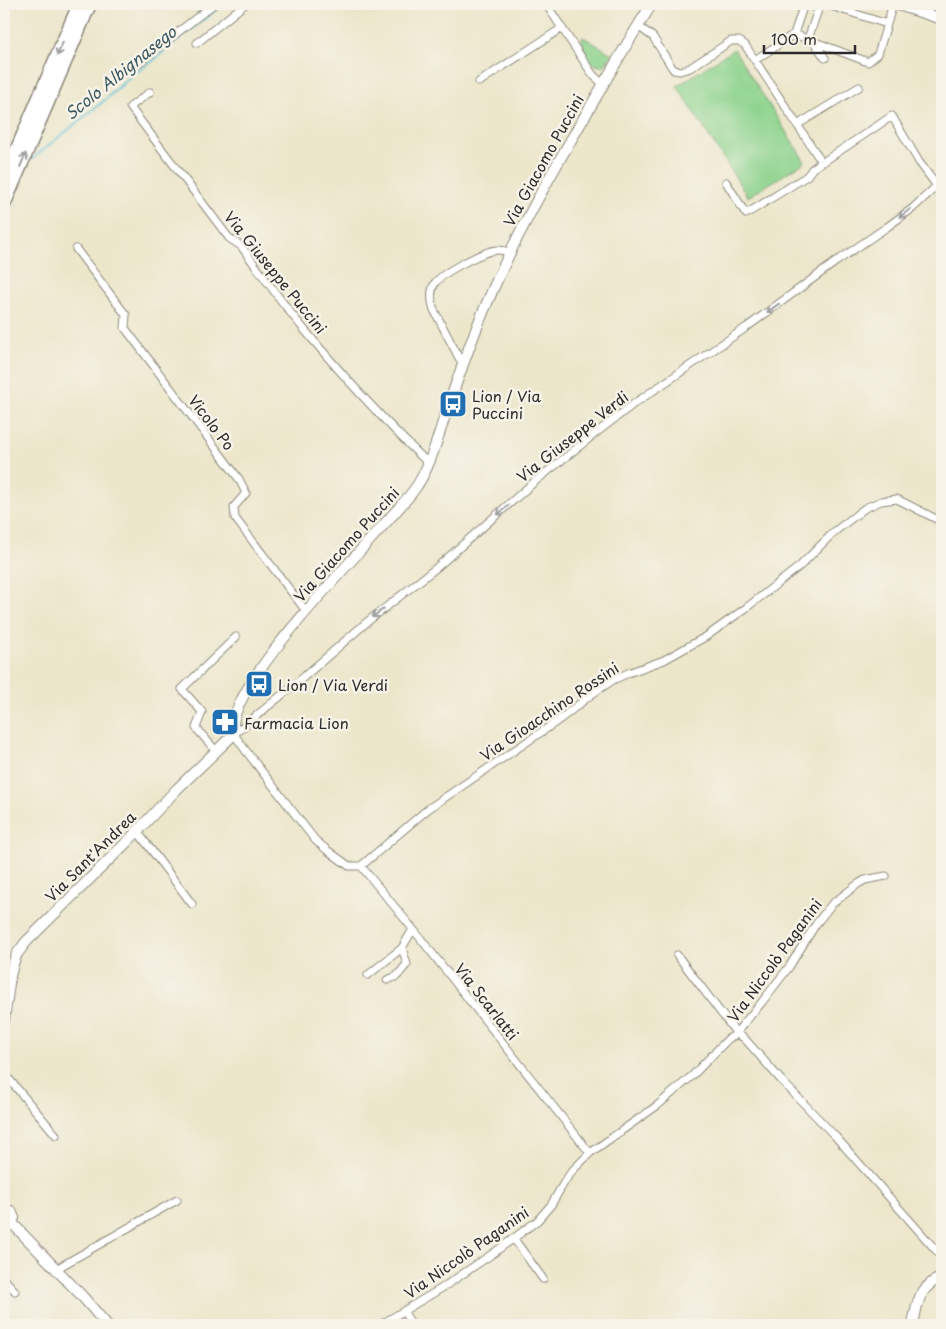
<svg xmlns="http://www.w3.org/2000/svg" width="946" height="1329" viewBox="0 0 946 1329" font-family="'Playpen Sans',sans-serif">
<rect width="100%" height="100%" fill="#f7f3e8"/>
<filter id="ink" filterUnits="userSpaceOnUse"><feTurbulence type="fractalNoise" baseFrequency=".02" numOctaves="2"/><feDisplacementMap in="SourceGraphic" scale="10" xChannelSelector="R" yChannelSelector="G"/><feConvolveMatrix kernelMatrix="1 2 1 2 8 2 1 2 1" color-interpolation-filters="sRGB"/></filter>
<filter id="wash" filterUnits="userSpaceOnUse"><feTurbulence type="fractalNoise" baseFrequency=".0096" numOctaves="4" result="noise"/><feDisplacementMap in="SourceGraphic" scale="20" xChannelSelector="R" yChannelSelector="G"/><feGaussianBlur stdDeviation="1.12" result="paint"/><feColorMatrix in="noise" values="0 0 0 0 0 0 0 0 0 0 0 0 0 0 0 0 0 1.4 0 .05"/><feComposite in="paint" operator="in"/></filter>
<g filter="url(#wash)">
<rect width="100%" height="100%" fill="#ece6cb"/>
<path fill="#8cd38d" stroke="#5c7f5c" d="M583 37 612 54 604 66C601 66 598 66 596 65 588 61 582 47 582 39Z
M734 49 805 162 748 197 677 86Z"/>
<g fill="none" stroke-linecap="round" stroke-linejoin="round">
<path stroke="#5dc2da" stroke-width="2" d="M4 157 5 153
M32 159 105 100 130 77 155 59 223 4"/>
</g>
</g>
<g filter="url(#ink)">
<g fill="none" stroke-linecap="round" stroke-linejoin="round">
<defs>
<path id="street" d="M546 4 593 75 603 84
M825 4 887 24
M638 26 653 37 671 66 674 70 680 71 690 68 731 41H739L745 45 821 161 823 162 892 116 919 162 937 186
M794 34 868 62 878 54 893 4
M808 39 820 4
M814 42 825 58
M197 43 245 4
M755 60 794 34 804 4
M136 65 214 4
M479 82 562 28
M150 92 130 107 229 238 241 246C261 273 281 302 303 328 342 375 384 421 428 463
M797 125 859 87
M942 181 913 208 887 227 837 261 747 327 635 403 596 433 533 483 436 568 367 622 299 681 234 734 246 751 315 840 327 850 349 866H361L428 809 559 720 592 694 613 680 628 673 664 660 707 636 746 608 800 566 834 532 865 508 881 501 897 499 942 522
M726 182 746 214 807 176 812 169 819 164 821 161
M76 249 126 315 125 328 239 479 246 493 234 507 235 518 306 611
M463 363 460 360 434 310C431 301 430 291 435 283 443 272 485 250 498 250 502 250 506 251 510 252
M216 751 196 728 202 712 182 689 236 637
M137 831 192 904
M361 866 413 929 590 1153
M677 955 737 1034 744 1038 781 1080 835 1136 942 1257
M368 975 402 948 413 929
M387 980 397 976 407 964 402 948
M4 1073 56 1135
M514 1239 543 1279
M56 1269 177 1200
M4 1279 15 1291
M404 1312 412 1325
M380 1325 442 1288 495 1252 537 1221 551 1205 565 1181 572 1171 590 1153 658 1105 692 1076 728 1039 737 1034 740 1028 762 1002 789 967 816 924 832 904 858 884 865 880 886 876"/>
<path id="secondary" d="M895 4 942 19
M4 1020 10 976 13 964 17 954 26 942 129 840 177 789 234 734C218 690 384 530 414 490 431 467 438 435 448 407 460 372 472 337 487 303 514 239 547 181 582 121 605 82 627 42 652 4
M4 1209 11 1211 14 1218 9 1224 4 1225
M12 1223 82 1296 107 1325
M913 1325C917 1302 919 1287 942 1277"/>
<path id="highway" d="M4 179 79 4
M4 205 90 4"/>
</defs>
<use href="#street" stroke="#8c887b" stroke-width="9"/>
<use href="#secondary" stroke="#8c887b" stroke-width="12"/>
<use href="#highway" stroke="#8c887b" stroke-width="15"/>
<use href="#street" stroke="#fff" stroke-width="7"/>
<use href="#secondary" stroke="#fff" stroke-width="10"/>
<use href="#highway" stroke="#fff" stroke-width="12"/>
</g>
<defs><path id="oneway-shaft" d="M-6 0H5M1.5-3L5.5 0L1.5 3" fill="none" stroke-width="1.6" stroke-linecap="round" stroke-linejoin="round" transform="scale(1.25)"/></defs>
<g stroke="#a0a0a0">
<use href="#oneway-shaft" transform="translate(60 49) rotate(113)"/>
<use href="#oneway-shaft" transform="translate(23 160) rotate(-67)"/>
<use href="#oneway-shaft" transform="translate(905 213) rotate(143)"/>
<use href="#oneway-shaft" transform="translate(773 308) rotate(144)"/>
<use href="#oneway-shaft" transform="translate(503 510) rotate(139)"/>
<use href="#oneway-shaft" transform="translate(378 613) rotate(142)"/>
</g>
</g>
<defs>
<symbol id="bus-square" viewBox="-11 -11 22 22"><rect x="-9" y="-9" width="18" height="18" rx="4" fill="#1f6fb2" stroke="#f7f3e8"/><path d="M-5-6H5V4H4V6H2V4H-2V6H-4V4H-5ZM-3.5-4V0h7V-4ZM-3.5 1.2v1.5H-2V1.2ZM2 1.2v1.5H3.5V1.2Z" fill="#fff"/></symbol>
<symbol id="pharmacy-square" viewBox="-11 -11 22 22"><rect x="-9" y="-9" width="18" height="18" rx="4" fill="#1f6fb2" stroke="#f7f3e8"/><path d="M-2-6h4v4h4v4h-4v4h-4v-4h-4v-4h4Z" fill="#fff"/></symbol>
</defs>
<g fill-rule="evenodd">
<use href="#bus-square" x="437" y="388" width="32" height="32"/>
<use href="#bus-square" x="243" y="668" width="32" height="32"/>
<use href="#pharmacy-square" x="209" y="706" width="32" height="32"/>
</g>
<g text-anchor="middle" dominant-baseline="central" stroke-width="5" stroke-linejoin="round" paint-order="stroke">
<g font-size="15" fill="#2b2b2b" stroke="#f7f3e8">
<text transform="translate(543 160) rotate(-61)">Via Giacomo Puccini</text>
<text transform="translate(276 272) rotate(51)">Via Giuseppe Puccini</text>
<text transform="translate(212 422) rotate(53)">Vicolo Po</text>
<text transform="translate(572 436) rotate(-38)">Via Giuseppe Verdi</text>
<text transform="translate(346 544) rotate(-48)">Via Giacomo Puccini</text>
<text transform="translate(549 711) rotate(-34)">Via Gioacchino Rossini</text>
<text transform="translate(90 856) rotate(-45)">Via Sant'Andrea</text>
<text transform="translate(774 960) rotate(-54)">Via Niccolò Paganini</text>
<text transform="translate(487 1001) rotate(52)">Via Scarlatti</text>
<text transform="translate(466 1252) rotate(-35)">Via Niccolò Paganini</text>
</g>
<g font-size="15" fill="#2b2b2b" stroke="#f7f3e8" text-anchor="start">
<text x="472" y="395">Lion / Via<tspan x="472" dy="17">Puccini</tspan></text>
<text x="278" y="684">Lion / Via Verdi</text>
<text x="244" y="722">Farmacia Lion</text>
</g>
<g font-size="16" font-style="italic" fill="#3a5860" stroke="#f7f3e8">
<text transform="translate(120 72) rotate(-39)">Scolo Albignasego</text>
</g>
</g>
<rect width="946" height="1329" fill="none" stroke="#f7f3e8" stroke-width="20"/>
<path d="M764 45v8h91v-8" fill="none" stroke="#2b2b2b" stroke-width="2.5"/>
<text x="771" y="45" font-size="15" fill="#2b2b2b" stroke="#f7f3e8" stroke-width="4" paint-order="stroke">100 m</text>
</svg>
